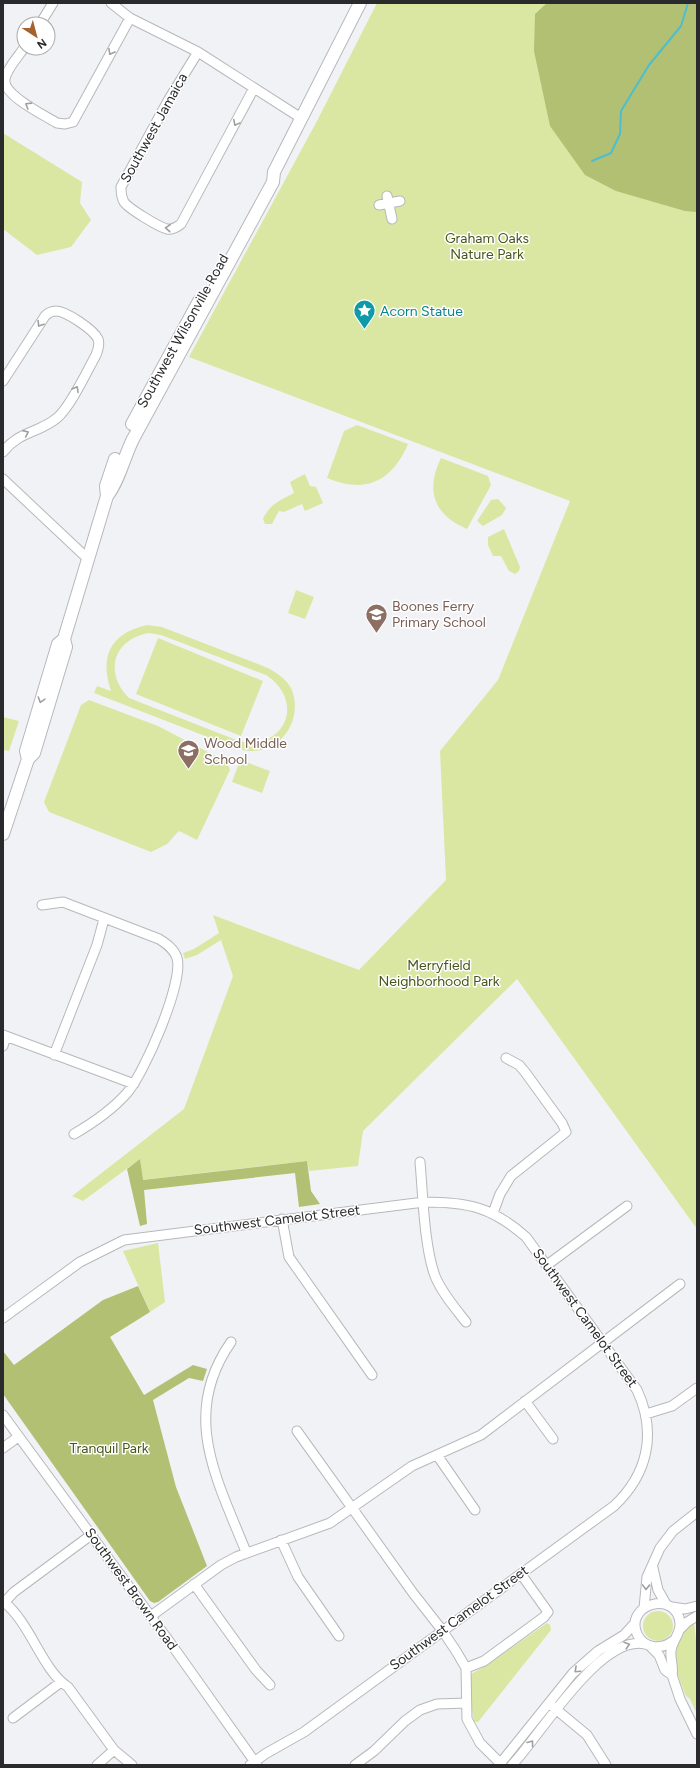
<svg xmlns="http://www.w3.org/2000/svg" width="700" height="1768" viewBox="0 0 700 1768" font-family="Figtree,sans-serif">
<rect width="100%" height="100%" fill="#f1f2f6"/>
<path fill="#d9e7a3" fill-rule="evenodd" d="M377 3H697V1229L517 979 363 1131 358 1166 309 1171 307 1161 142 1180 140 1159 83 1201 72 1196 184 1109 233 976 221 940 197 955 185 959 183 953 194 949 219 933 213 915 359 970 446 880 440 751 498 680 570 501 189 357 317 121Z
M3 133 82 182 80 203 91 220 71 247 37 255 3 229Z
M357 425 408 444C392 482 365 494 327 478L344 431Z
M441 458 488 476 491 485 467 529C434 515 425 491 441 458Z
M305 474 310 486 316 487 323 503 305 511 302 504 284 512 279 511 272 524H265L263 519C269 505 280 500 294 493L290 482Z
M498 499 506 508 502 515 483 526 477 521 491 500Z
M504 529 520 567 519 571 515 574 509 571 501 556H493L488 545V537Z
M296 590 314 597 305 619 288 613Z
M147 625 162 627 268 668C277 673 286 679 291 688 304 717 283 752 251 751 246 751 241 749 236 748L94 693 97 686 111 691C99 656 111 633 147 625ZM149 633 161 635 266 675C306 701 285 751 239 741L129 698C103 672 114 639 149 633Z
M158 638 263 681 241 736 136 694Z
M89 700 158 726 227 762 230 770 197 840 179 831 167 844 151 852 49 812 44 802 81 705Z
M3 717 19 721 9 751 3 750Z
M240 760 270 771 262 793 232 782Z
M158 1243 165 1302 150 1312 123 1251Z
M643 1626a15 15 0 1 1 30 0a15 15 0 1 1-30 0Z
M694 1621 697 1652V1714L690 1699 686 1696C682 1686 672 1662 674 1652 676 1641 686 1628 694 1621Z
M547 1623 550 1625 551 1630 478 1722H474L471 1703V1674L487 1665Z"/>
<path fill="#b1c072" d="M547 3H697V212L685 211 616 191 585 175 550 126 534 51 535 14Z
M140 1159 143 1180 307 1161 311 1191 320 1204 299 1207 295 1173 144 1190 147 1224 140 1226 127 1169Z
M138 1286 150 1312 110 1337 144 1395 193 1365 207 1369 203 1381 189 1378 153 1400 176 1487 207 1566 158 1602 154 1603 150 1601 3 1394V1351L14 1365 103 1300Z"/>
<g fill="none" stroke-linecap="round" stroke-linejoin="round">
<path stroke="#4dbed0" stroke-width="2" d="M592 161 611 153 620 134 621 111 649 65 681 26 688 3"/>
<defs>
<path id="minor" d="M111 3 130 18 198 52 301 118
M40 24 53 3
M24 48C18 57 7 68 5 79 2 95 44 115 57 123L65 124 73 122 130 18
M198 52 169 99 121 187C121 192 121 197 124 202 129 209 159 227 167 229 173 230 177 227 181 224L254 88
M387 196 392 219
M379 205 400 201
M3 381 45 316C48 313 51 311 56 311 66 311 94 330 98 339 100 344 98 350 96 355 87 371 71 406 57 418 39 433 19 431 3 452
M3 479 88 559
M42 905 63 902 159 939C167 944 174 949 177 958 184 982 144 1074 127 1093 112 1110 93 1123 74 1134
M3 1035 134 1084
M3 1046 6 1036
M54 1055 97 945 104 919
M420 1162C423 1195 424 1246 435 1276 442 1293 455 1308 466 1322
M493 1213 500 1194 511 1176 566 1132 562 1123 525 1072 519 1065 506 1058
M282 1219 289 1257 372 1375
M547 1265 627 1206
M3 1318 80 1262 124 1240 424 1202C468 1202 492 1207 526 1237L637 1390C657 1433 648 1474 614 1506L304 1732 265 1754 250 1765
M231 1342C180 1415 217 1479 246 1552
M525 1401 553 1439
M646 1414 672 1406 697 1388
M3 1415 174 1648 257 1765
M297 1431 413 1593 442 1630 456 1651 466 1668 467 1719 480 1743 502 1765
M3 1448 18 1437
M437 1455 475 1510
M281 1540 298 1577 339 1636
M653 1568 658 1590 666 1604
M194 1584 256 1670 270 1685
M4 1602C31 1624 42 1670 68 1687L114 1750 132 1765
M3 1604 14 1592 91 1535
M672 1607 685 1609 697 1606
M644 1608 647 1577 660 1548 673 1531 697 1512
M151 1616 221 1565 236 1557 330 1523 412 1466 481 1435 680 1284
M680 1629 687 1622 697 1616
M651 1647 659 1655 665 1670 672 1675 680 1699 697 1734
M466 1668 484 1661 544 1617 548 1612 521 1574
M672 1675C674 1667 670 1660 671 1651 672 1640 681 1634 680 1623 677 1590 624 1603 637 1634 644 1649 661 1650 673 1641
M552 1706 587 1735 606 1765
M13 1718 61 1682
M97 1765 114 1750
M355 1765 374 1751 405 1721 420 1710 437 1704 466 1703
M499 1765 573 1673 598 1651 624 1635 635 1623
M512 1765C540 1736 600 1634 645 1644"/>
<path id="major" d="M132 424 199 301
M107 496 106 486 115 459
M28 759 26 751 58 644 64 639
M3 834 28 759 34 753 66 647 64 639 107 496C119 481 124 457 133 439L273 182 274 172 360 3"/>
</defs>
<use href="#minor" stroke="#b7b8bc" stroke-width="11"/>
<use href="#major" stroke="#b7b8bc" stroke-width="14"/>
<use href="#minor" stroke="#fff" stroke-width="9"/>
<use href="#major" stroke="#fff" stroke-width="12"/>
</g>
<defs><path id="oneway-chevron" d="M-2-3.5L2.5 0L-2 3.5" fill="none" stroke-width="1.6" stroke-linecap="round" stroke-linejoin="round"/></defs>
<g stroke="#9f9fa0">
<use href="#oneway-chevron" transform="translate(111 52) rotate(119)"/>
<use href="#oneway-chevron" transform="translate(28 105) rotate(-148)"/>
<use href="#oneway-chevron" transform="translate(236 123) rotate(118)"/>
<use href="#oneway-chevron" transform="translate(168 228) rotate(-176)"/>
<use href="#oneway-chevron" transform="translate(40 324) rotate(122)"/>
<use href="#oneway-chevron" transform="translate(76 389) rotate(-60)"/>
<use href="#oneway-chevron" transform="translate(26 433) rotate(-24)"/>
<use href="#oneway-chevron" transform="translate(41 700) rotate(107)"/>
<use href="#oneway-chevron" transform="translate(646 1587) rotate(92)"/>
<use href="#oneway-chevron" transform="translate(627 1645) rotate(-17)"/>
<use href="#oneway-chevron" transform="translate(577 1670) rotate(137)"/>
<use href="#oneway-chevron" transform="translate(531 1743) rotate(-53)"/>
</g>
<defs>
<symbol id="sight-pin" viewBox="-11 -11 22 30"><path d="M0 17L-7.5 6A9.5 9.5 0 1 1 7.5 6Z" fill="#0f9aa8" stroke="#fff"/><path d="M0-6L1.8-2.2L6-1.7L2.9 1.2L3.7 5.4L0 3.3L-3.7 5.4L-2.9 1.2L-6-1.7L-1.8-2.2Z" fill="#fff"/></symbol>
<symbol id="school-pin" viewBox="-11 -11 22 30"><path d="M0 17L-7.5 6A9.5 9.5 0 1 1 7.5 6Z" fill="#8d6e63" stroke="#fff"/><path d="M0-5L7-2L0 1L-7-2ZM-4 1L0 2.5L4 1V4Q0 6-4 4Z" fill="#fff"/></symbol>
</defs>
<g fill-rule="evenodd">
<use href="#sight-pin" x="352" y="298" width="25" height="34"/>
<use href="#school-pin" x="364" y="602" width="25" height="34"/>
<use href="#school-pin" x="176" y="738" width="25" height="34"/>
</g>
<g text-anchor="middle" dominant-baseline="central" stroke-width="3" stroke-linejoin="round" paint-order="stroke">
<g font-size="14" fill="#2a2a2c" stroke="#fff">
<text transform="translate(154 128) rotate(-61)">Southwest Jamaica</text>
<text transform="translate(183 331) rotate(-61)">Southwest Wilsonville Road</text>
<text transform="translate(277 1220) rotate(-7)">Southwest Camelot Street</text>
<text transform="translate(585 1318) rotate(54)">Southwest Camelot Street</text>
<text transform="translate(131 1589) rotate(54)">Southwest Brown Road</text>
<text transform="translate(459 1618) rotate(-36)">Southwest Camelot Street</text>
</g>
<g font-size="14" fill="#4a541b" stroke="#fff">
<text x="487" y="238">Graham Oaks<tspan x="487" dy="16">Nature Park</tspan></text>
<text x="439" y="965">Merryfield<tspan x="439" dy="16">Neighborhood Park</tspan></text>
<text x="109" y="1448">Tranquil Park</text>
</g>
<g font-size="14" fill="#0d838f" stroke="#fff" text-anchor="start">
<text x="380" y="311">Acorn Statue</text>
</g>
<g font-size="14" fill="#785e54" stroke="#fff" text-anchor="start">
<text x="392" y="606">Boones Ferry<tspan x="392" dy="16">Primary School</tspan></text>
<text x="204" y="743">Wood Middle<tspan x="204" dy="16">School</tspan></text>
</g>
</g>
<rect width="700" height="1768" fill="none" stroke="#2a2a2c" stroke-width="8"/>
<g transform="translate(36 36) rotate(144)"><circle r="19" fill="#ffffff" stroke="#aaaaab"/>
<path d="M0-3L7 15L0 10L-7 15Z" fill="#a4622f"/>
<text y="-6" font-size="11" font-weight="bold" text-anchor="middle" fill="#2a2a2c">N</text>
</g>
</svg>
